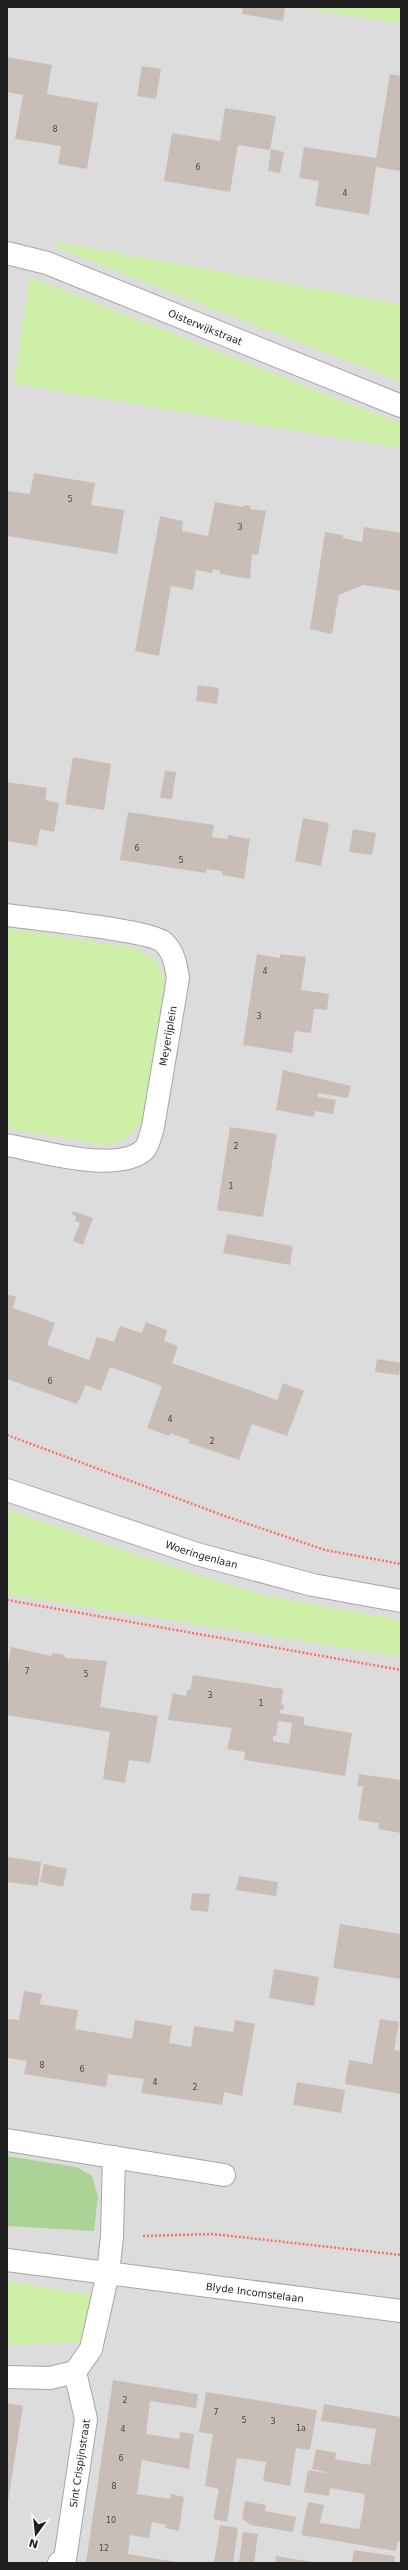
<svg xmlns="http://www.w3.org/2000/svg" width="408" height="2570" viewBox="0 0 408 2570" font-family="'DejaVu Sans',sans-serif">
<rect width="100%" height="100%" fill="#f1ece5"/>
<path fill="#dddcdc" d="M7 7H401V2563H7Z"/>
<path fill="#ceefa7" d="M296 7H401V24Z
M56 242 401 304V382L55 247Z
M30 277 401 424V448L14 384Z
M7 928 139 949 158 964 163 976 164 989 144 1116C134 1134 126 1142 106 1145L7 1128Z
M7 1509 139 1556 263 1595 401 1620V1657L7 1594Z
M7 2281 92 2295 81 2342 7 2345Z"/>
<path fill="#abd396" d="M7 2156 76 2167 92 2176 98 2196 94 2231 7 2226Z"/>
<path fill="#c9beb7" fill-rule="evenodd" d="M243 7H285L283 21 242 14Z
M7 57 52 65 47 94 98 103 87 169 58 164 61 146 15 139 23 95 7 92Z
M142 66 161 69 156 99 137 96Z
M390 74 401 76V171L376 167 369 215 315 206 319 181 299 178 304 147 376 158Z
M225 108 276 116 270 150 238 145 230 192 164 181 172 133 220 141Z
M271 149 284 152 280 173 268 171Z
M34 473 95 483 91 505 124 510 117 554 7 536V491L30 494Z
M215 502 244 507V505L251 506 250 509 266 511 258 555 252 554 250 579 220 574V571L213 569 212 573 196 570 193 590 171 586 159 656 135 651 160 516 183 521 182 531 208 536Z
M364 527 401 533V591L364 585 339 595 332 634 310 629 325 532 343 535V538L362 542Z
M198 685 219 688 217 704 196 701Z
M73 757 111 764 104 810 65 804Z
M165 771 176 772 172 799 160 798Z
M7 782 47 788 45 800 59 803 54 832 40 829 37 846 7 841Z
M128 812 214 825 212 837 228 839V835L250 839 244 879 222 875V871L207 869 206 873 120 860Z
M303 818 329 823 321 866 295 861Z
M353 829 376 833 372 855 349 852Z
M257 954 280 958V954L306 957 301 990 329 994 327 1010 314 1009 311 1033 295 1031 292 1053 243 1045Z
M283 1070 351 1086 348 1098 318 1093V1097L336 1100 333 1114 315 1111 314 1117 276 1110Z
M230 1127 277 1134 263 1217 217 1210Z
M73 1211 93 1218 83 1245 73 1241 80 1223 75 1221 76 1216 71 1214Z
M227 1234 293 1246 290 1265 223 1253Z
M7 1294 16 1297 13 1308 55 1323 47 1345 89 1360 97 1337 114 1342 120 1326 142 1333 146 1322 167 1330 164 1341 178 1346 172 1363 277 1400 283 1383 304 1391 287 1436 252 1424 239 1460 192 1444 188 1443 189 1440 170 1433 169 1436 147 1428 162 1386 110 1367 101 1391 86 1385 77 1404 7 1379Z
M377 1359 401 1363 399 1375 375 1372Z
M11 1647 51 1656 52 1653 65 1655V1658L107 1661 100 1707 158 1716 150 1763 129 1760 125 1783 103 1779 110 1732 7 1715V1671Z
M193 1675 283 1689 281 1705H284L283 1710H280L279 1713 304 1717V1725L352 1733 345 1776 244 1760 245 1752 227 1749 232 1728 168 1720 173 1693 186 1696 187 1690H190ZM278 1721 292 1723 289 1744 273 1741V1736H276Z
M359 1774 401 1780V1833L378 1829 379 1823 358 1820 363 1786H357Z
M7 1857 41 1862 38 1886 7 1882Z
M44 1864 67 1869 63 1887 40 1882Z
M239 1876 278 1882 276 1896 236 1890Z
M192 1893 210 1894 208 1912 190 1910Z
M340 1924 401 1934V1979L333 1968Z
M274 1969 319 1977 314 2006 269 1998Z
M24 1991 42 1994 40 2004 78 2010 75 2029 132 2039 135 2020 172 2026 169 2043 191 2047 194 2026 233 2032 235 2020 255 2024 242 2096 224 2092 222 2105 141 2093 144 2079 108 2074 106 2087 24 2074 27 2061 7 2058V2019L19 2020Z
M380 2019 399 2022 394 2050 401 2051V2094L345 2084 349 2060 372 2064Z
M297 2082 345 2090 341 2113 293 2105Z
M113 2380 198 2394 196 2408 150 2401 146 2434 179 2439 180 2432 194 2434 189 2469 142 2460 137 2494 170 2499 171 2494 184 2497 179 2531 165 2528 166 2525 152 2522 149 2538 130 2535 128 2554 182 2563H86Z
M206 2392 317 2410 310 2450 296 2448 290 2486 263 2481 266 2462 237 2458 227 2522 213 2519 219 2489 205 2486 213 2434 199 2432Z
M7 2403 23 2406 8 2501H7Z
M324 2404 401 2417V2541L398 2542 396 2551 301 2535 308 2502 324 2505 320 2523 359 2529 363 2510 365 2494 330 2488 329 2496 304 2492 308 2470 333 2474 312 2469 316 2449 336 2453 335 2459 370 2465 376 2429 321 2421Z
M245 2501 266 2505 265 2511 296 2517 293 2532 251 2525 242 2519Z
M220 2525 238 2528 233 2563H214Z
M243 2532 258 2534 254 2563 239 2562Z
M354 2550 395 2556 394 2563H352Z
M276 2556 312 2562V2563H275Z"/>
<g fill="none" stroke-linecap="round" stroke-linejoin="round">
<defs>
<g id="minor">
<path id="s1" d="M7 253 47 263 401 406"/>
<path d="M7 915C33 919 149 930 163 942 174 951 176 966 178 978L153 1127C151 1133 149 1145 144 1150 117 1174 41 1151 7 1145"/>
<path id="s2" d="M7 1490 197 1554 313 1585 401 1601"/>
<path d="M7 2140 224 2175"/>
<path d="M7 2377 50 2378 75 2372"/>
<path id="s3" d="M59 2563 65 2559 86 2419 75 2372 91 2349 108 2273 112 2236 114 2157"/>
</g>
<g id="tertiary">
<path id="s4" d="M7 2260 401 2311"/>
</g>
</defs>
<use href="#minor" stroke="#a6a6a6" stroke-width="24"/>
<use href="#tertiary" stroke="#a6a6a6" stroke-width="24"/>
<path stroke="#ff6e67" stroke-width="2.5" stroke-dasharray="2 2" stroke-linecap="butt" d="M7 1435 222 1515 325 1550 401 1564
M7 1600 401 1670
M143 2236 213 2234 401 2255"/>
<use href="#minor" stroke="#fff" stroke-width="22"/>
<use href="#tertiary" stroke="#fff" stroke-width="22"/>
</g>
<g text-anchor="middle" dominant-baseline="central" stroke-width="3" stroke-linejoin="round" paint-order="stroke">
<g font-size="8" fill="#4a4745">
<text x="55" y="129">8</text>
<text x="198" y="167">6</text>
<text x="345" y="193">4</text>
<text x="70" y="499">5</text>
<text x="240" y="527">3</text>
<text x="137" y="848">6</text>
<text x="181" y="860">5</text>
<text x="265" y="971">4</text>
<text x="259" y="1016">3</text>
<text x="236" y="1146">2</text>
<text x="231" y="1186">1</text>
<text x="50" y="1381">6</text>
<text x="170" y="1419">4</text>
<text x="212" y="1441">2</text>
<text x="27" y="1671">7</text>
<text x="86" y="1674">5</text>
<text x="210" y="1695">3</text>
<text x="261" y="1703">1</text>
<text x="42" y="2065">8</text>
<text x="82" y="2069">6</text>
<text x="155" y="2082">4</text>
<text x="195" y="2087">2</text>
<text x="125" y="2400">2</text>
<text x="216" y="2412">7</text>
<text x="244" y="2420">5</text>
<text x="273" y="2421">3</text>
<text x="301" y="2428">1a</text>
<text x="123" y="2429">4</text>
<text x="121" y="2458">6</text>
<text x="114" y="2486">8</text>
<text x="111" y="2520">10</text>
<text x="104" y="2548">12</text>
</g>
<g font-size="10" fill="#1f1f1f" stroke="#fff">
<text stroke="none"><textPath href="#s1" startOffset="212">Oisterwijkstraat</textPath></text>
<text transform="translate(168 1036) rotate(-80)">Meyerijplein</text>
<text stroke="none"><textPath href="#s2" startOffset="205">Woeringenlaan</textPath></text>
<text stroke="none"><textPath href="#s4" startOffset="250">Blyde Incomstelaan</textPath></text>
<text stroke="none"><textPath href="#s3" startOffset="104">Sint Crispijnstraat</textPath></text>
</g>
</g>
<rect width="408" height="2570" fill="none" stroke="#1f1f1f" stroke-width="16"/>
<g transform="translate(36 2534) rotate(195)" stroke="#ffffff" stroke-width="3" paint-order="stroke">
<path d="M0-3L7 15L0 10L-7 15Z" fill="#1f1f1f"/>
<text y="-6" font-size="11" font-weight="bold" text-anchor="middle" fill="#1f1f1f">N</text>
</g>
</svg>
